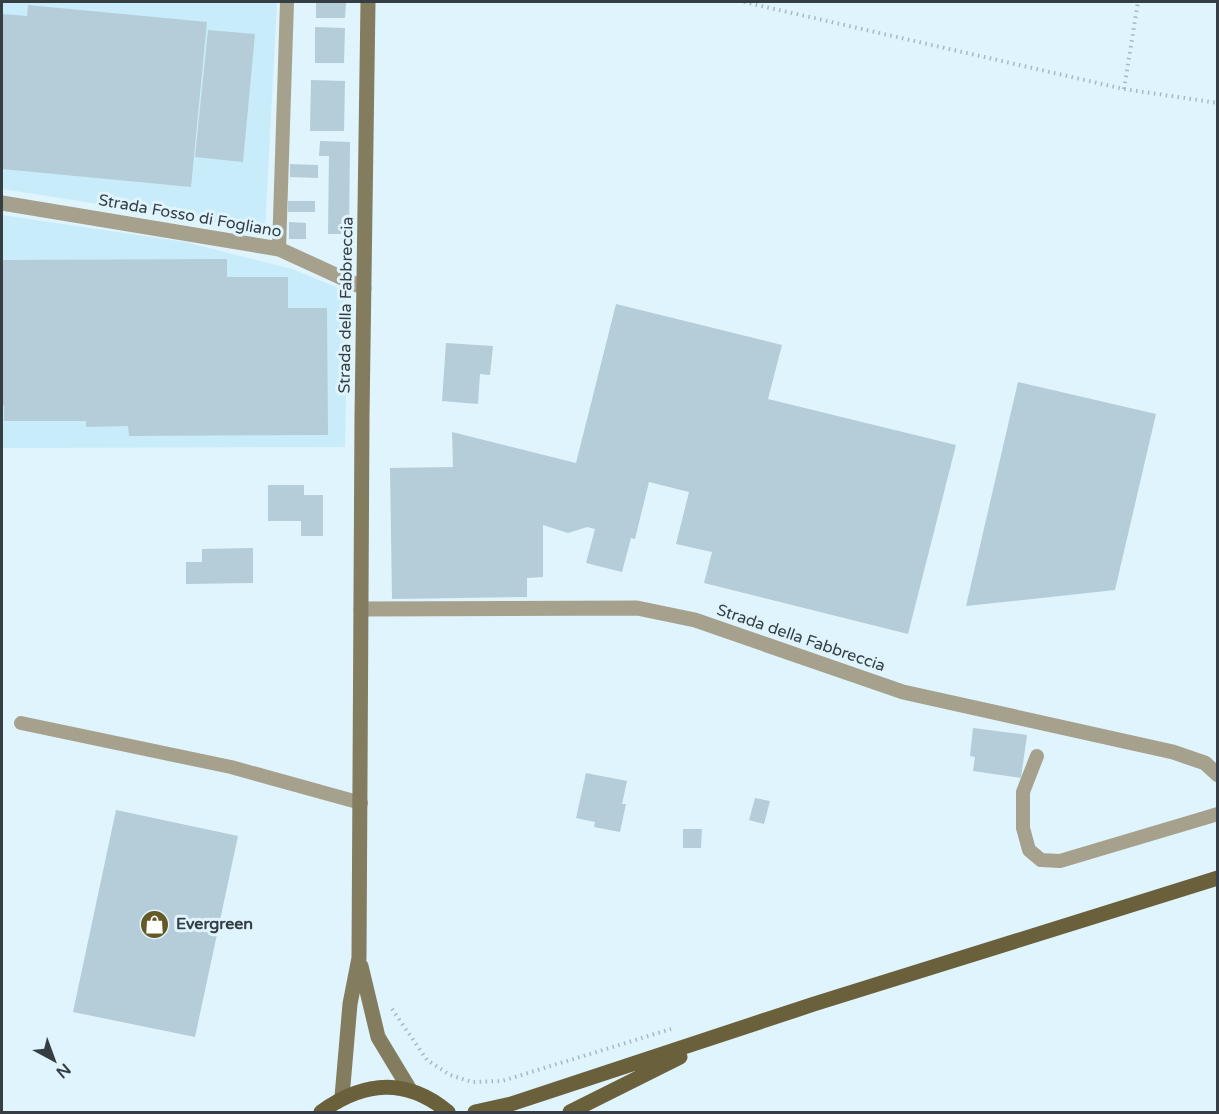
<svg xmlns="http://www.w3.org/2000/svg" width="1219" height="1114" viewBox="0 0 1219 1114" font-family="'Varela Round',sans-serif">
<rect width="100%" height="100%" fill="#dff4fd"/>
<path fill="#c9ecfb" d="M2 2H277L265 230 2 189Z
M2 215 185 242 292 269 348 292 345 447 2 448Z"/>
<path fill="#b4cdd9" d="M316 2H346L345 18H316Z
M28 5 207 22 191 187 2 169V14L27 16Z
M315 27 345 28 344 63H315Z
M208 30 255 34 243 162 195 157Z
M311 80 345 81 344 131H310Z
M320 141 350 142 349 234H328L329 156H319Z
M290 164 318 165V178L290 177Z
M288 201H315V212H288Z
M289 222 306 223V239H289Z
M227 259V277H288V308H327L328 435 129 436 128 426 86 427V421H4V406H2V260Z
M616 304 782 345 768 399 956 445 908 634 704 583 712 552 676 544 689 492 649 482 635 539 631 538 622 572 586 563 595 529 587 527 568 533 543 525V577L527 578V597L392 599 390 468 453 467 452 432 576 463Z
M446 343 493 346 490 375 480 374 478 404 442 401Z
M1018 382 1156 414 1115 590 966 606Z
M268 485H304V495H323V536H301V521H268Z
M253 548V583L186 584V562H202V549Z
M973 728 1027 735 1021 778 973 771 975 757 970 756Z
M586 773 627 781 622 804H626L620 832 594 827 595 822 576 818Z
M755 798 770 801 764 824 749 820Z
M116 810 238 836 195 1037 73 1012Z
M683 829H702L701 848H683Z"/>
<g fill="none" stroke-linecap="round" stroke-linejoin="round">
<path stroke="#a7b9c0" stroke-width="4" stroke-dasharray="1.5 4.5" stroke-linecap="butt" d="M744 2 1124 89 1218 103
M1124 89 1138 2
M392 1009 427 1060 450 1075 472 1082 502 1081 671 1029"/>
<path stroke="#a6a18d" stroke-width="14" d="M279 249 287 2
M21 723 231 767 361 803
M1037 756 1023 792V828L1029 850 1041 860 1060 861 1218 814"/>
<path stroke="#a6a18d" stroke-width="15" d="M2 203 279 249 364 288
M361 609 637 608 695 620 903 692 1173 752 1205 763 1218 775"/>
<path stroke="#837c5e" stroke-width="15" d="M361 966 378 1037 410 1090
M342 1097 350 1004 359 958 362 416 368 2"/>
<path stroke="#6a613c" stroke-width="15" d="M321 1112C364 1081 406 1077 448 1112
M475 1112 511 1104 814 1004 1218 878
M570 1112 680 1057"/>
</g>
<defs>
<symbol id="shop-disc" viewBox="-11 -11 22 22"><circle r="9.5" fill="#655925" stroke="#dff4fd"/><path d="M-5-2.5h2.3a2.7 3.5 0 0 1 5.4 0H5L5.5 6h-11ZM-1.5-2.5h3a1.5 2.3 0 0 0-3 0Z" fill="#fff"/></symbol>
</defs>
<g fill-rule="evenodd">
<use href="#shop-disc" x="138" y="908" width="33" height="33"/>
</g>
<g text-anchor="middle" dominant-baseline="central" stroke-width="6" stroke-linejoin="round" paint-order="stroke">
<g font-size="16" fill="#343e43" stroke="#dff4fd">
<text transform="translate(190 216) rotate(10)">Strada Fosso di Fogliano</text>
<text transform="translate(346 305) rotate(-89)">Strada della Fabbreccia</text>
<text transform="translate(801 638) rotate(19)">Strada della Fabbreccia</text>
</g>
<g font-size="16" font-weight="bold" fill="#343e43" stroke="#dff4fd" text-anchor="start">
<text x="176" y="924">Evergreen</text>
</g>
</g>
<rect width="1219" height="1114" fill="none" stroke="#343e43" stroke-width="6"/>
<g transform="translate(54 1060) rotate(139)" stroke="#dff4fd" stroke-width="4.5" paint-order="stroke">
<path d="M0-4.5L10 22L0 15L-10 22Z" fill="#343e43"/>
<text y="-9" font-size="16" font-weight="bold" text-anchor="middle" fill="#343e43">N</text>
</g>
</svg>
